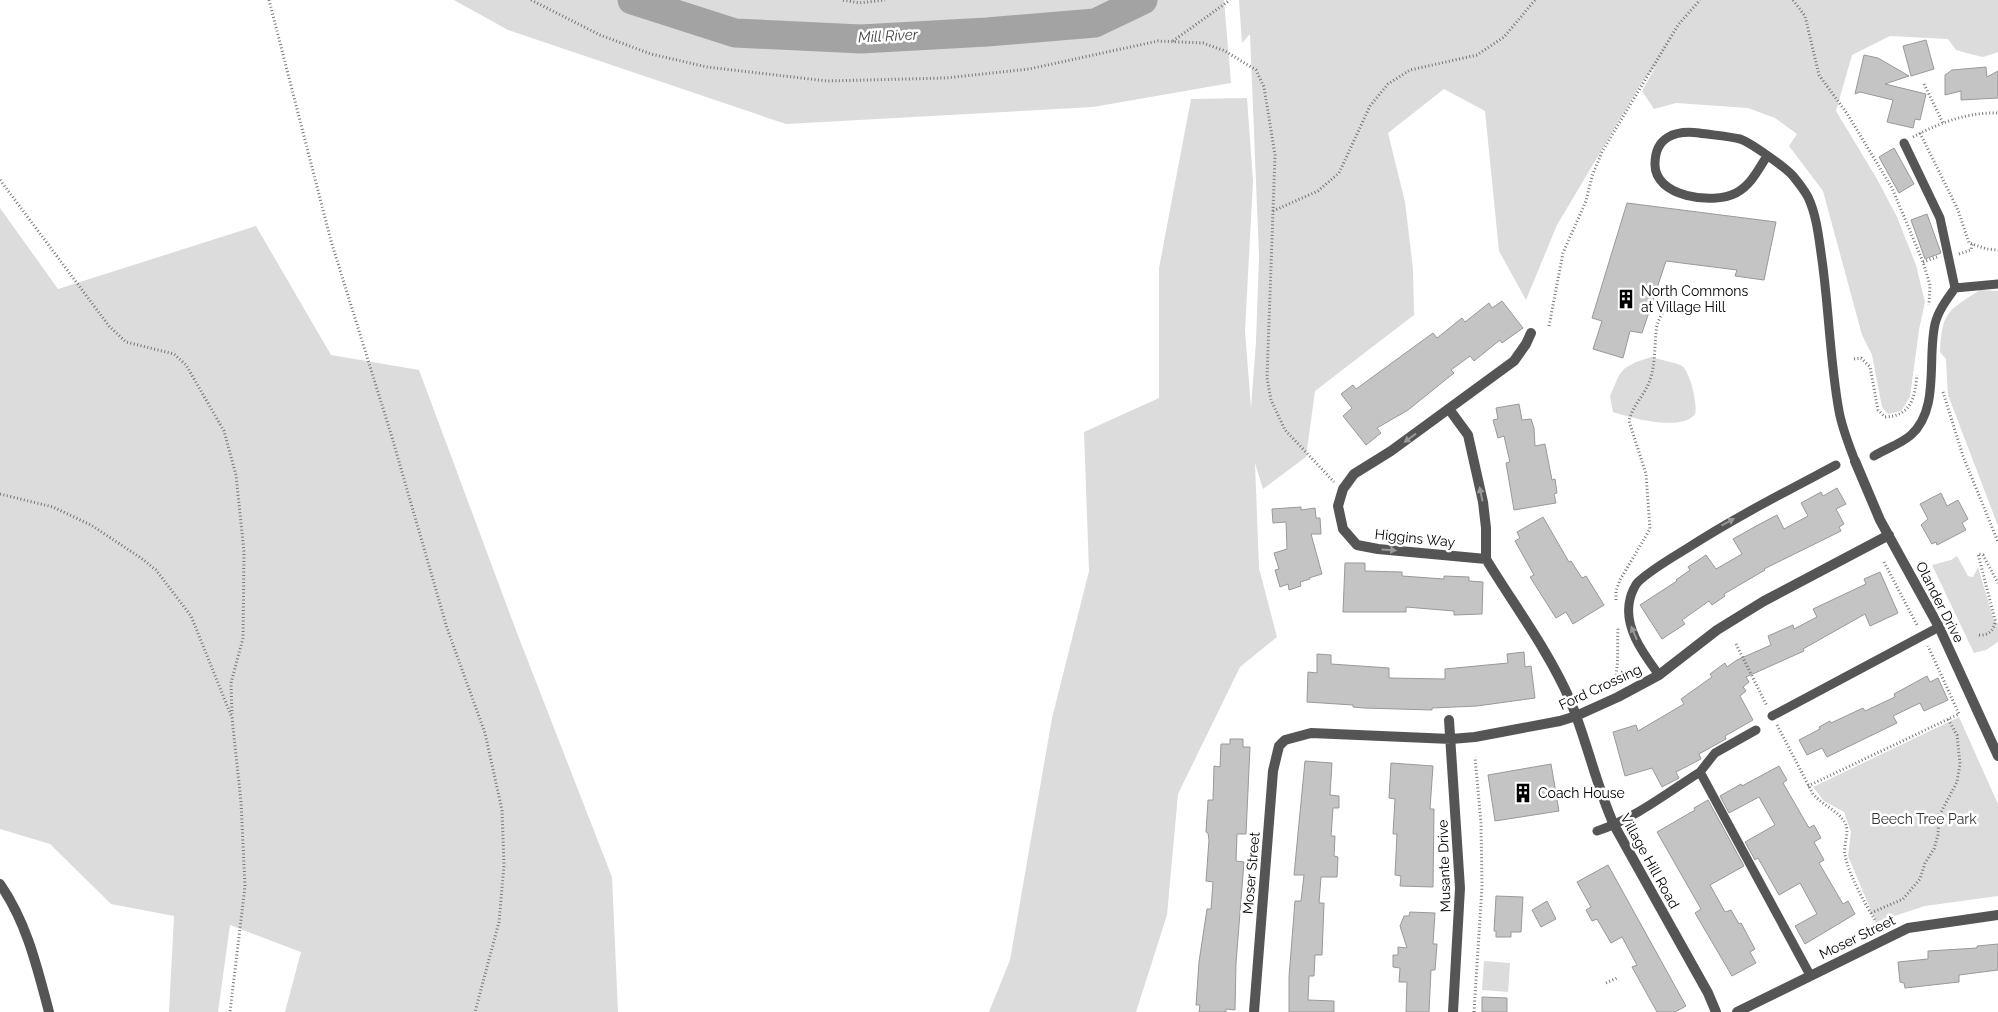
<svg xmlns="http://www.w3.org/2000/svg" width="1998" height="1012" viewBox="0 0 1998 1012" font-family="Raleway,sans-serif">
<rect width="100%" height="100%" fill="#fff"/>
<path fill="#dcdcdc" d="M454 0H1224L1231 83 1093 107 786 124 508 30Z
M1239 0H1998V52L1983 57 1970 54 1956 50 1948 39 1890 36 1852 55 1836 111 1877 179 1897 217 1916 265 1925 302 1919 330 1910 397 1901 411 1888 414 1882 407 1872 355 1862 335 1823 191 1789 146 1797 134 1775 118 1748 108 1676 103 1654 109 1642 91 1656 66 1644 79 1557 225 1526 300 1499 251 1485 111 1444 89 1388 133 1405 202 1413 269 1414 315 1315 391 1306 457 1263 489 1255 463 1259 568 1277 637 1240 667 1178 794 1167 915 1136 1012H989L1010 960 1052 718 1089 571 1084 432 1159 398V268L1191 99 1247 98 1253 181 1245 331 1251 408 1256 341 1259 256 1250 34 1242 43Z
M0 208 58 289 256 226 331 355 419 370 517 633 612 877 618 1012H285L301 952 230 925 218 1012H169L174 916 111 904 50 844 0 829Z
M1980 290 1998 291V526L1948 395 1946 359 1940 352C1942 312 1947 311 1980 290Z
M1651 357C1659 360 1675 362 1682 366 1690 371 1698 405 1695 414 1682 432 1631 418 1613 412L1610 396 1619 375 1625 368 1636 362Z
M1957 556 1968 576 1973 577 1978 567 1994 621 1998 623V642L1986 650 1974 653 1932 565 1951 560Z
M1959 717 1998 804V896L1925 906 1876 922 1848 856 1851 832 1844 812 1824 801 1813 787Z
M1484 961 1510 963 1508 992 1482 990Z"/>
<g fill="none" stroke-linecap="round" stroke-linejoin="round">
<path stroke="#a3a3a3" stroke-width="29" d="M632 0 735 33 861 39 987 32 1095 23 1143 0"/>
</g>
<path fill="#c4c4c4" stroke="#999" d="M1926 40 1934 69 1911 76 1903 46Z
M1864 55 1878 58 1909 76 1885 84 1926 94 1920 120 1915 119 1913 128 1887 122 1893 100 1860 92 1855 94Z
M1986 67 1987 77 1998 71V98L1961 100V91L1945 95V75L1952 70Z
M1894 148 1914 184 1899 193 1879 157Z
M1627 203 1776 222 1764 280 1735 276 1737 270 1666 261 1642 333 1630 331 1623 358 1593 349 1602 321 1592 318Z
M1927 214 1941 253 1925 259 1911 220Z
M1502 301 1523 328 1502 343 1500 340 1474 361 1470 356 1451 370 1454 373 1408 410 1377 428 1381 433 1366 445 1343 416 1352 408 1341 394 1353 385 1356 389 1433 333 1437 338 1462 318 1465 322 1489 303 1492 308Z
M1519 404 1522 420 1531 419 1534 428 1535 446 1545 444 1552 480 1555 479 1557 493 1554 494 1556 503 1514 510 1506 463 1510 462 1504 436 1498 438 1493 420 1498 419 1496 408Z
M1837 488 1846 504 1836 509 1844 524 1839 527 1841 531 1764 569 1765 570 1724 594 1725 596 1712 605 1709 601 1682 620 1685 624 1662 639 1640 605 1677 581 1676 580 1690 570 1688 567 1706 555 1716 569 1742 554 1733 539 1758 525 1777 515 1784 529 1808 516 1801 503 1821 492 1823 496Z
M1941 493 1947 506 1958 500 1968 519 1962 523 1966 530 1937 545 1936 542 1932 544 1921 525 1928 519 1920 504Z
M1301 507V510L1315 508 1316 518H1320L1321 534H1311L1322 574 1309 578 1310 579 1300 582 1301 586 1289 590 1288 584 1280 587 1275 570 1279 569 1274 553 1287 549 1286 522 1273 523 1272 509Z
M1543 517 1569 562 1571 561 1582 578 1586 576 1604 605 1573 624 1566 612 1556 618 1530 577 1534 575 1515 541 1520 538 1517 532Z
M1345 563H1365V571L1402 572V576L1444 579V576L1469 577V581L1483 582 1482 614 1454 615V611L1406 607V612H1343Z
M1880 572 1898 613 1870 626 1865 614 1803 649 1804 651 1746 677 1749 682 1743 687 1746 691 1740 696 1753 720 1725 736 1726 739 1699 754 1701 759 1676 772 1679 778 1662 787 1652 768 1625 776 1613 732 1636 725 1638 731 1684 704 1681 699 1712 677 1710 674 1725 663 1727 667 1737 660 1771 645 1768 636 1793 625 1794 629 1817 617 1813 609 1866 584 1864 579Z
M1524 652 1525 667 1531 666 1535 698 1477 706 1432 708V710L1364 708 1353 707V705L1307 702 1308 672 1317 673V654L1331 655V664L1389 668V678L1445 679V669L1508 663 1507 654Z
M1927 676 1930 682 1938 678 1948 700 1924 711 1920 703 1893 716 1897 723 1827 757 1822 748 1807 755 1799 740 1820 729 1819 727 1830 721 1831 723 1863 708 1865 711 1895 697 1894 694Z
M1230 739H1243V747H1250L1246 834H1237L1236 861 1244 862 1236 963 1235 1010 1226 1009V1012H1199L1200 1005H1196L1199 962 1207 909H1211L1213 882 1206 881 1209 840 1208 833 1206 832 1208 800H1213L1214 766 1220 767 1221 744H1230Z
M1305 761 1332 763 1330 795 1339 796V808H1333L1331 836H1335L1334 856 1338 857 1337 877H1321L1319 903H1324L1322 955H1315L1314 976H1309L1308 1000 1334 1001V1012H1289V977L1295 901H1301L1304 875H1294Z
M1391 763 1433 766 1430 809H1434L1433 887 1400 886 1401 876 1395 875 1397 834H1393L1395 799 1389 798Z
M1551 764 1559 811 1495 821 1488 775Z
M1779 766 1787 780 1783 783 1809 828 1814 825 1821 838 1814 842 1824 860 1819 863 1843 904 1848 901 1855 914 1805 944 1795 926 1817 914 1800 883 1779 895 1758 858 1755 860 1745 842 1775 825 1759 797 1729 813 1720 796 1741 784 1742 786Z
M1708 800 1744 866 1710 885 1725 912 1731 910 1739 924 1741 923 1755 949 1750 952 1756 963 1732 976 1695 913 1701 909 1657 832 1695 810 1694 808Z
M1608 865 1686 1006 1675 1012H1657L1632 967 1637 965 1622 937 1611 943 1597 919 1592 921 1586 910 1591 907 1577 882Z
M1496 896 1523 897 1521 932H1511V937H1496V931H1494Z
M1547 901 1556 919 1541 927 1532 910Z
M1410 912 1435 913 1433 944H1437L1435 970H1431L1429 1012H1406L1407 982H1399L1400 968 1393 967V955H1398V947L1407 948 1400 926 1404 916H1409Z
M1998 944V970L1959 975V982L1905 988 1904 983 1900 982 1898 962 1928 959V951L1977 948V946Z
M1482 997 1507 998V1012H1482Z"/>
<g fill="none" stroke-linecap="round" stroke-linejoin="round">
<path stroke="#777" stroke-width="3" stroke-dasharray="1 2.5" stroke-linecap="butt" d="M269 0 331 241 391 434 447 628 485 733 502 810 504 865 499 922 475 1012
M531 0 600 35 651 54 707 67 827 81 945 78 1029 69 1158 41 1203 43 1225 51 1256 70 1264 87 1275 155 1267 378 1271 400 1285 430 1334 482
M843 0 859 3 885 0
M1793 0 1805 16 1819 75 1848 115 1892 188 1923 262 1930 285 1929 305
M1173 41 1230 0
M1924 84 1943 123
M1920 133 1958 210 1969 243 1987 249 1998 250
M1913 137C1939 123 1968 112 1998 113
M0 180 109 326 126 342 174 354 186 365 224 431 236 475 244 552 243 638 231 683 232 714
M1273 211 1318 191 1339 173 1370 106 1388 84 1410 70 1477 55 1504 37 1535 0
M1959 254 1971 250 1972 244
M1923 262 1937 257
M1549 326 1563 253 1586 201 1592 176 1602 152 1678 25 1700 0
M1854 359 1861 358 1870 367 1878 410 1885 417C1911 416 1915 398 1917 375
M1943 392 1963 456 1998 542
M0 494 53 507 91 525 141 558 156 570 191 616 232 718 241 802 245 886 230 1012
M1884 562 1918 627
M1616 600V591L1620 580 1650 529 1646 474 1629 421C1632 406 1645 395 1650 380 1656 362 1654 344 1657 325 1659 318 1664 311 1667 304
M1979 635C1988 636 1995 630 1995 620L1978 554 1983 555 1998 583
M1736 644 1767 706
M1615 682C1619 662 1617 648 1618 628
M1777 725 1813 794C1823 806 1840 811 1846 825 1849 834 1843 846 1845 855 1849 876 1865 903 1876 922
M1808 786 1959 714 1928 646
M1871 913 1903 899 1920 879 1925 863 1934 849 1938 835 1939 816 1957 782 1960 764 1957 735 1948 719
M1606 983 1617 978
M1474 1012 1482 887 1481 823 1475 757"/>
<path stroke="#555" stroke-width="9" d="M1904 143 1940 218 1955 288
M1767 156C1758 170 1751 185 1736 193 1713 205 1654 197 1655 164 1655 137 1675 130 1699 133 1712 135 1727 136 1740 139 1750 142 1786 168 1793 176 1798 182 1804 190 1808 197 1817 216 1819 240 1822 260 1829 310 1830 362 1839 411 1842 428 1849 445 1855 461
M1874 456C1885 449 1901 444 1911 435 1940 409 1927 359 1935 324 1938 311 1947 299 1955 288L1998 284
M1659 675C1643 653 1623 627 1630 599 1631 594 1635 585 1638 582 1652 569 1670 559 1686 549 1734 518 1785 492 1836 465
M1772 716 1939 627
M1700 772 1715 753 1756 730
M1597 831C1634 819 1667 793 1700 772L1810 975"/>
<path stroke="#555" stroke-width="10" d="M1449 409 1468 435 1483 502 1486 528V559L1378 549 1357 545 1343 529 1338 506 1343 489 1354 474 1391 451 1514 361 1526 344 1531 333
M1855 461 1880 520 1939 627 1998 756
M1486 559C1514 605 1548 650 1570 700 1587 741 1596 785 1614 825L1708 993 1716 1012
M1449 720 1460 888 1453 1012
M1254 1012 1273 771 1279 746 1285 740 1311 733 1451 739 1475 737 1560 721 1576 716 1618 697 1659 675 1717 630 1764 601 1889 535
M1737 1012 1908 928 1998 915"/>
<path stroke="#555" stroke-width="10" d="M0 884C27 923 37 967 49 1012"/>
</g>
<defs><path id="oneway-solid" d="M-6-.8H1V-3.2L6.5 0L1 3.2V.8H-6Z" transform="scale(1.25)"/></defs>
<g fill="#999">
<use href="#oneway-solid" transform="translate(1410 438) rotate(144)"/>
<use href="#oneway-solid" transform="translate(1481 494) rotate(-102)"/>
<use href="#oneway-solid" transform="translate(1728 522) rotate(-29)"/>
<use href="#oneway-solid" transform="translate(1389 550) rotate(4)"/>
<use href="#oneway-solid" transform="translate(1634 633) rotate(-113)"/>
</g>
<defs>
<symbol id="building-bare" viewBox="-9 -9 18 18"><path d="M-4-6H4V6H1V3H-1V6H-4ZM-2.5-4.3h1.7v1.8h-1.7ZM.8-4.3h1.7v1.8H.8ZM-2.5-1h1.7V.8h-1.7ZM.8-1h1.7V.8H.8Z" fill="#000" stroke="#fff" stroke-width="2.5" paint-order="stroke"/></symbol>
</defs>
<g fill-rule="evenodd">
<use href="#building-bare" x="1612" y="285" width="28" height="28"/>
<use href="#building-bare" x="1509" y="779" width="28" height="28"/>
</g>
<g text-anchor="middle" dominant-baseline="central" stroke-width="5" stroke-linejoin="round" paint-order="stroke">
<g font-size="14" fill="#000" stroke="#fff" text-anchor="start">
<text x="1641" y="291">North Commons<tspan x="1641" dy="16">at Village Hill</tspan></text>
<text x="1538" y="793">Coach House</text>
</g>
<g font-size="14" fill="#000" stroke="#fff">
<text transform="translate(1415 538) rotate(6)">Higgins Way</text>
<text transform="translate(1940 602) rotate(63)">Olander Drive</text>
<text transform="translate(1600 687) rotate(-25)">Ford Crossing</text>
<text transform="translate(1650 861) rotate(61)">Village Hill Road</text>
<text transform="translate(1444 866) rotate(-92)">Musante Drive</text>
<text transform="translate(1251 873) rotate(-85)">Moser Street</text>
<text transform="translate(1857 937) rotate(-26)">Moser Street</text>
</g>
<g font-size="14" fill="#333" stroke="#fff">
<text x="1924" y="819">Beech Tree Park</text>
</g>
<g font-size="15" font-style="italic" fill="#444" stroke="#fff">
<text transform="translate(888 36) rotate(-3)">Mill River</text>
</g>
</g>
</svg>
